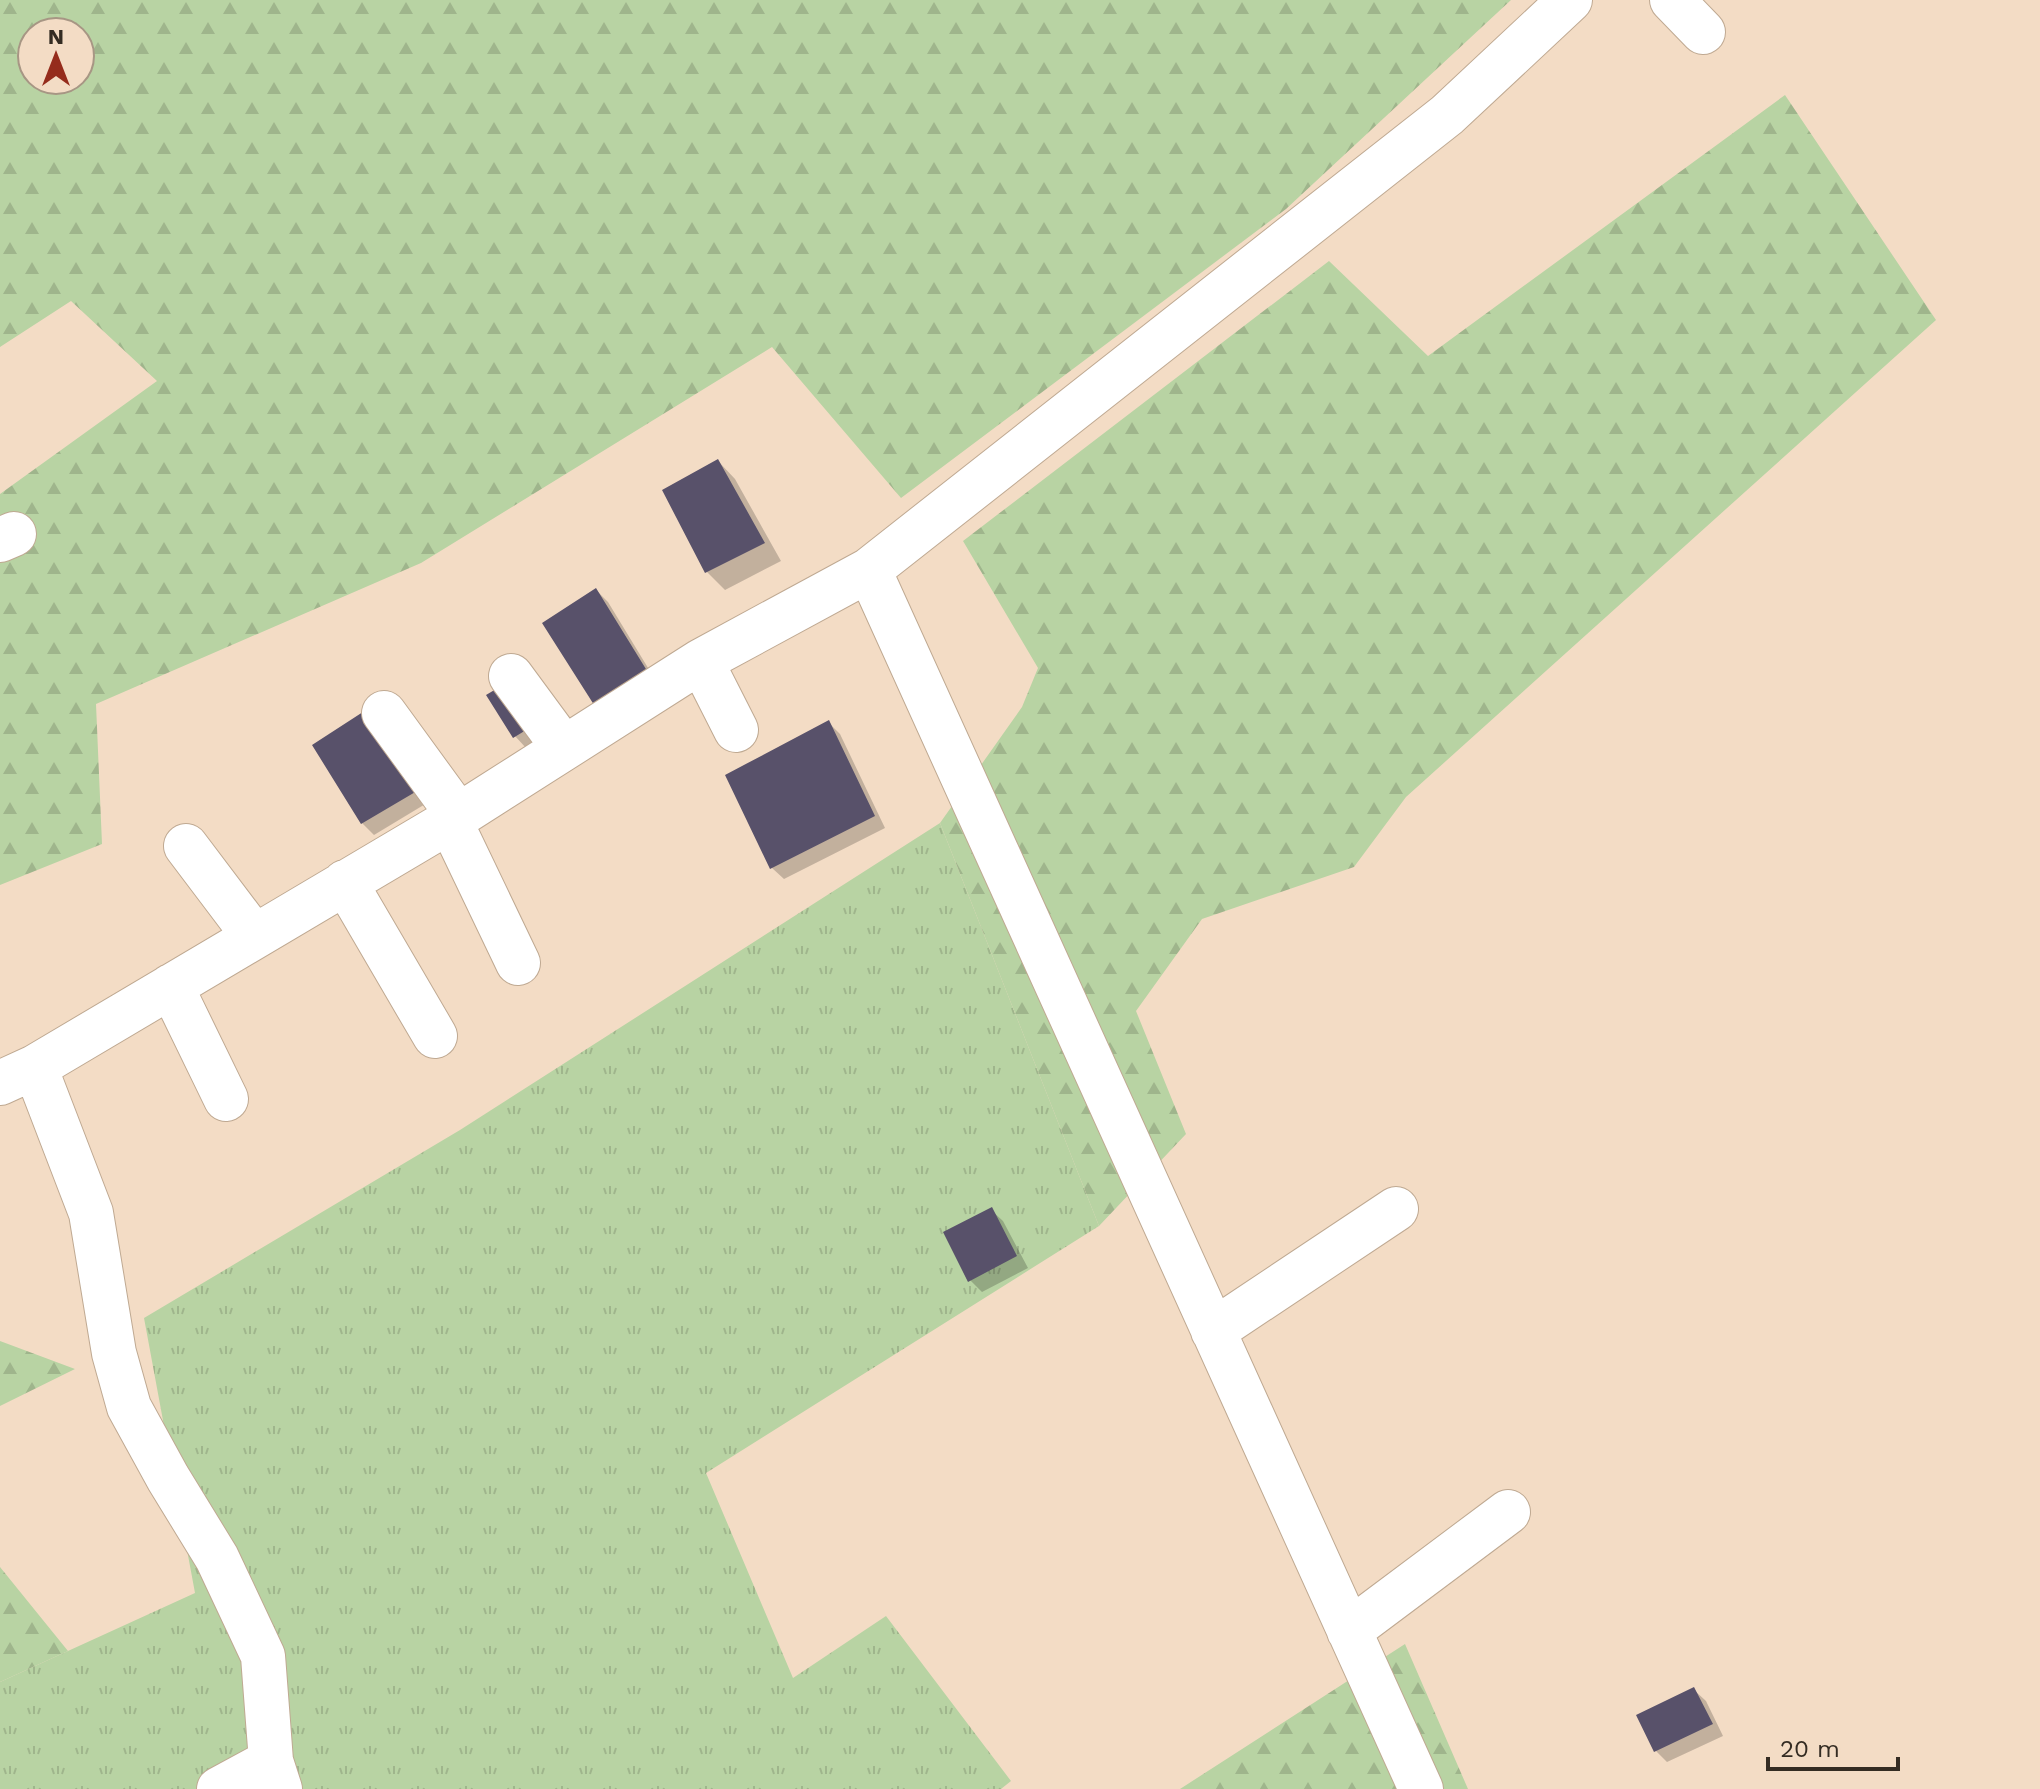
<svg xmlns="http://www.w3.org/2000/svg" width="2040" height="1789" viewBox="0 0 2040 1789" font-family="'Work Sans',sans-serif">
<defs>
<pattern id="grass-tufts" width="24" height="20" patternUnits="userSpaceOnUse" patternTransform="scale(2)"><rect width="24" height="20" fill="#b8d3a3"/><path d="M3 7l-1-3M5 7V3M7 7l1-3M15 17l-1-3M17 17v-4M19 17l1-3" fill="none" stroke="#9fb58c"/></pattern>
<pattern id="forest-firs" width="22" height="20" patternUnits="userSpaceOnUse" patternTransform="scale(2)"><rect width="22" height="20" fill="#b8d3a3"/><path d="M5 1l3.5 6h-7zM16 11l3.5 6h-7z" fill="#9fb58c"/></pattern>
</defs>
<rect width="100%" height="100%" fill="#f3dcc5"/>
<path fill="url(#grass-tufts)" d="M940 823 1099 1226 706 1473 793 1678 886 1616 1011 1781 1001 1789H0V1682L195 1593 144 1318 460 1130Z"/>
<path fill="url(#forest-firs)" fill-rule="evenodd" d="M0 0H1511L1286 209 901 498 772 347 421 563 96 704 102 844 0 885V494L157 381 71 301 0 347ZM32 32H80V80H32Z
M1785 95 1936 320 1406 797 1354 867 1202 919 1136 1011 1186 1134 1099 1226 940 823 1022 707 1038 668 963 541 1329 261 1428 356Z
M0 1341 75 1369 0 1406Z
M0 1567 68 1651 0 1682Z
M1405 1644 1468 1789H1180Z"/>
<path fill="#0003" d="M718 461 735 479 781 561 725 590 707 572 665 490Z
M596 590 608 602 659 686 545 624Z
M489 695 564 725 526 748 515 736Z
M366 712 427 803 374 835 362 823Z
M828 722 840 734 885 828 784 879 772 868Z
M991 1210 1003 1221 1028 1268 982 1292 970 1280Z
M1694 1690 1706 1701 1723 1736 1667 1762 1656 1751Z"/>
<path fill="#58516a" d="M718 459 765 543 705 573 662 490Z
M596 588 649 674 596 708 542 623Z
M530 669 554 713 513 738 486 695Z
M366 710 417 791 361 824 312 745Z
M829 720 875 816 770 869 725 775Z
M992 1207 1017 1256 968 1282 943 1232Z
M1694 1687 1713 1724 1654 1752 1636 1715Z"/>
<g fill="none" stroke-linecap="round" stroke-linejoin="round">
<defs>
<path id="minor" d="M1672 0 1703 32
M0 540 14 534
M869 570 1421 1789
M701 661 736 730
M511 676 564 748
M384 713 459 816
M450 821 518 963
M186 846 254 936
M345 882 435 1036
M171 986 226 1099
M35 1067 91 1213 114 1353 129 1407 168 1478 217 1558 263 1656 271 1761 280 1789
M0 1083 35 1067 450 821 701 661 869 570 1447 115 1570 0
M1213 1331 1396 1209
M1349 1631 1508 1512
M219 1789 271 1761"/>
</defs>
<use href="#minor" stroke="#bfa992" stroke-width="46"/>
<use href="#minor" stroke="#fff" stroke-width="44"/>
</g>
<g transform="translate(56 56)"><circle r="38" fill="#f3dcc5" stroke="#a79684" stroke-width="2"/>
<path d="M0-6L14 30L0 20L-14 30Z" fill="#952c1c"/>
<text y="-12" font-size="22" font-weight="bold" text-anchor="middle" fill="#342c23">N</text>
</g>
<path d="M1768 1757v12h130v-12" fill="none" stroke="#342c23" stroke-width="4"/>
<text x="1780" y="1757" font-size="24" fill="#342c23" stroke="#f3dcc5" stroke-width="6" paint-order="stroke">20 m</text>
</svg>
